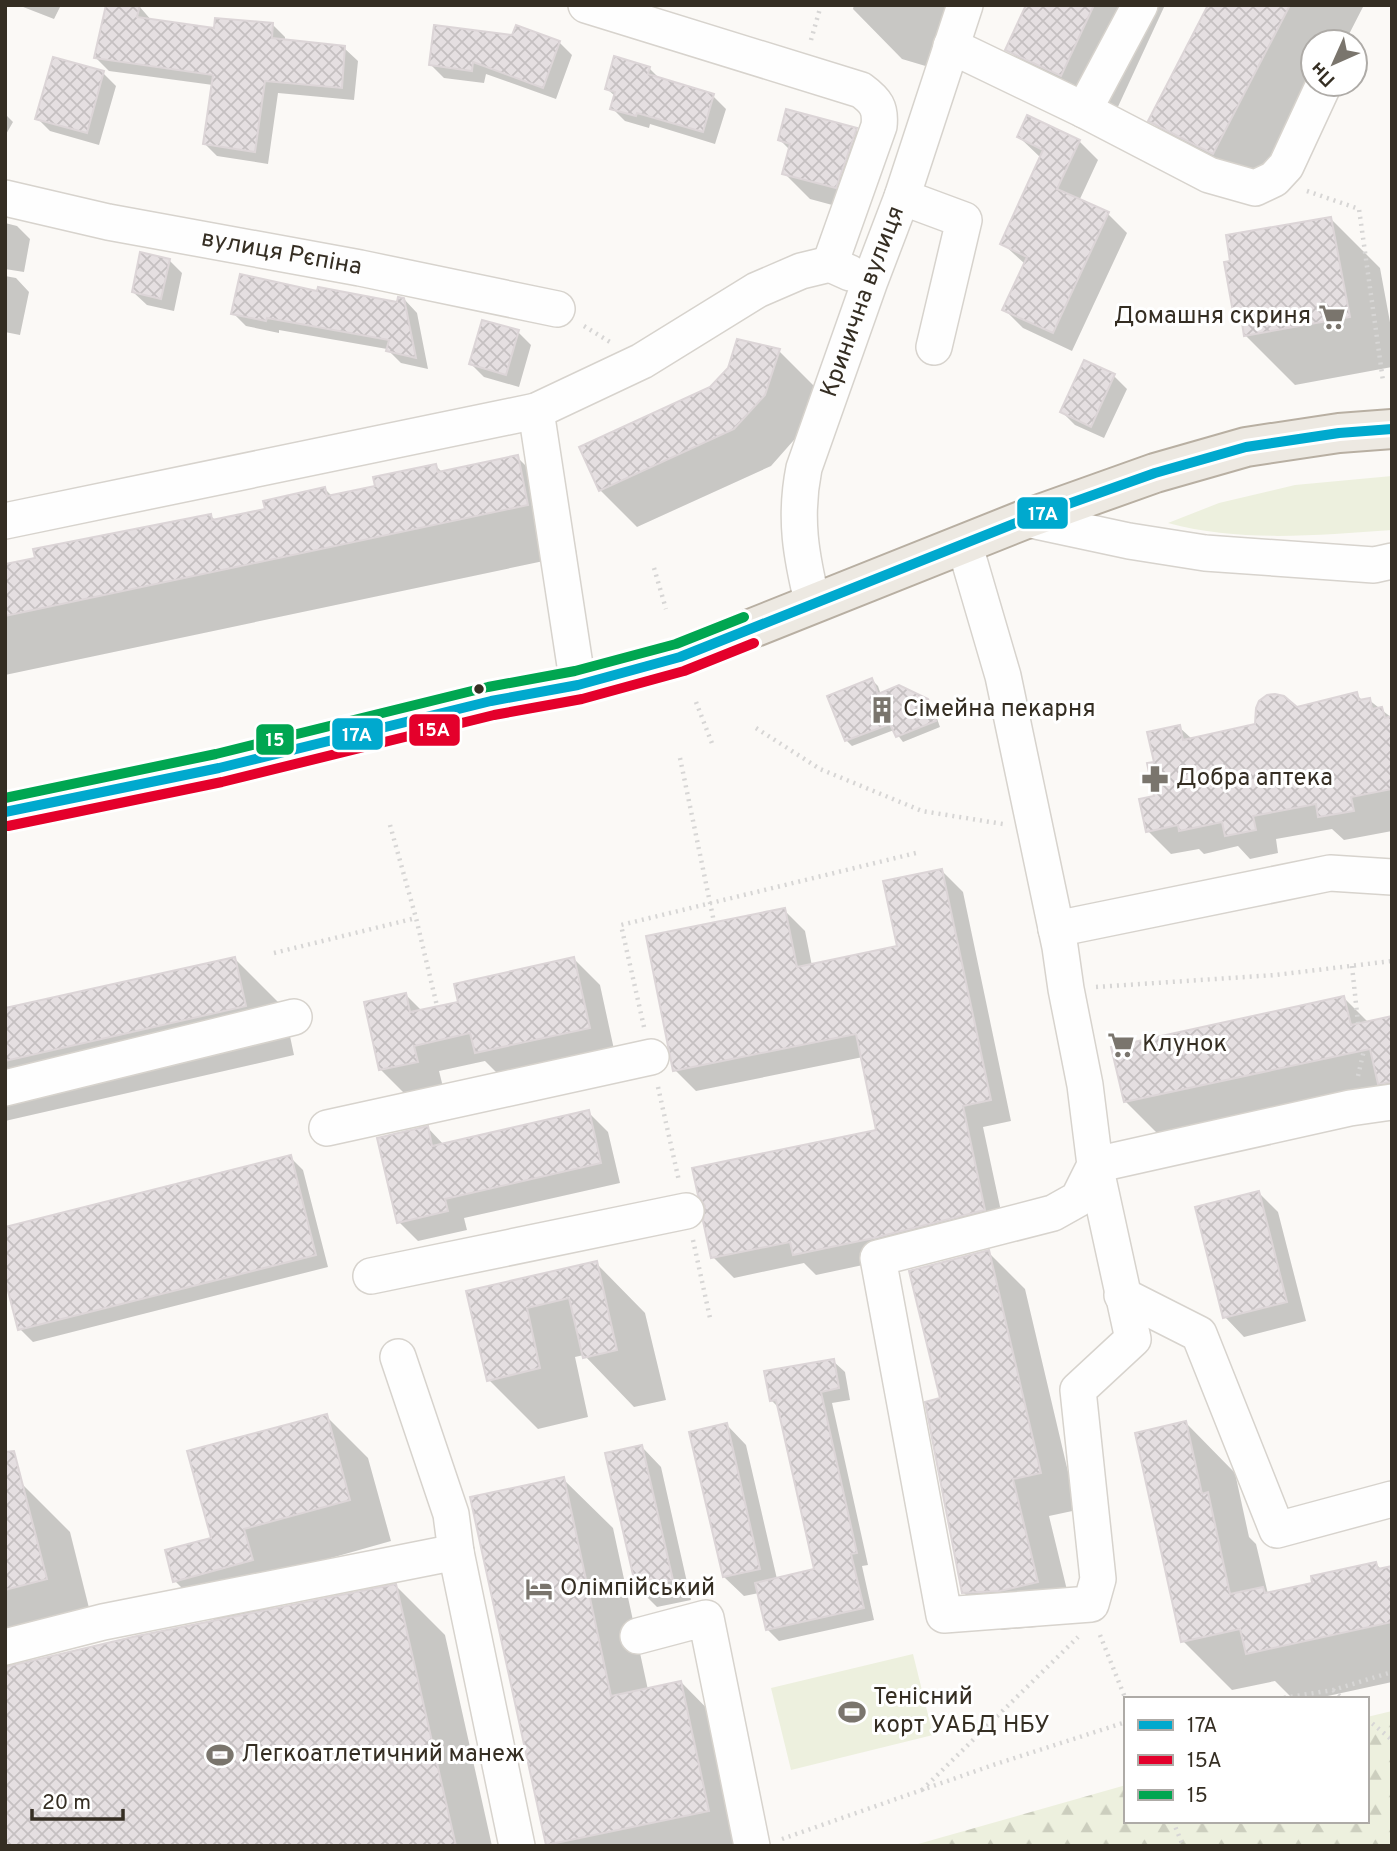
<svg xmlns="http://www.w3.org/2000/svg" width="1397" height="1851" viewBox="0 0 1397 1851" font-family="Overpass,sans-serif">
<defs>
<pattern id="forest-firs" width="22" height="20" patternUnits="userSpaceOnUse" patternTransform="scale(1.75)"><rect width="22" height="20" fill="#edf0de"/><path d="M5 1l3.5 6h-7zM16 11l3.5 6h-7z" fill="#cccebe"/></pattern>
<pattern id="building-cross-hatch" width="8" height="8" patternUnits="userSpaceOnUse" patternTransform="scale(1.75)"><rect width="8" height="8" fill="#e5dfe1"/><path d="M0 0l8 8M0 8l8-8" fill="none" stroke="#c5c0c1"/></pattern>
</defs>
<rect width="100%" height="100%" fill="#fbf9f6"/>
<path fill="#edf0de" d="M1392 476V530C1317 535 1242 543 1168 523L1219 503 1295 485Z
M913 1654 933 1735 791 1770 771 1688Z"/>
<path fill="url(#forest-firs)" d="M1392 1711V1846H911L1126 1785V1821H1367V1717Z"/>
<path fill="#0003" d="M18 5H61L54 19Z
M854 5H958L949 73 902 59 853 9Z
M1028 5H1165L1110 124 1057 99 1008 49Z
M1210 5H1364L1345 42H1313V84L1263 202 1200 170 1150 120Z
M139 6 152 21 216 30 272 24 285 37V42L344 48 358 61 354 100 278 93 268 164 217 156 204 143 213 85 109 71 96 58Z
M559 42 572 55 556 99 486 74 484 83 444 78 431 65Z
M649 68 661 80 713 96 726 109 715 144 650 124 649 128 625 121 612 108 616 97 606 88Z
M103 73 116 86 99 145 50 131 37 118Z
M5 114 13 122 5 136Z
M856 130 882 156 862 213 810 199 784 173 790 150 780 140Z
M1019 137 1079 141 1098 160 1079 201 1108 214 1127 233 1072 351 1023 328 1004 309 1025 264 1002 243 1041 158Z
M1330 218 1380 268 1392 333V367L1295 385 1246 336 1243 320 1234 311Z
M5 223 17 226 30 239 24 272 5 269Z
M169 260 182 273 174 311 147 305 133 292Z
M5 276 16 278 29 292 20 335 5 332Z
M318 294 398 304 404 299 417 313 428 369 401 363 387 349 279 330V333L246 326 233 313Z
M518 332 531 345 519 387 484 377 471 364Z
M779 351 816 388 801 432 771 466 637 527 600 490 711 388Z
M1114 376 1127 389 1104 438 1075 425 1062 412Z
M517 457 566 506 577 554 5 675V566L211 516 216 521 267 510 325 489 332 496 377 487 436 466 443 473Z
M872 680 878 686 881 695 927 700 933 707 940 727 903 742 894 730 852 746 846 740Z
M1356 694 1363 701 1369 700 1392 718V831L1344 840 1332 829 1276 839 1278 853 1250 859 1238 846 1204 854 1199 849 1171 854 1148 831 1156 797V763L1179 727 1192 739 1257 726 1297 708Z
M942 871 963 892 1011 1121 983 1127 1005 1230 896 1258 816 1275 804 1263 734 1278 713 1257 878 1131 863 1057 696 1091 675 1070 784 910 805 931 812 966 900 948Z
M234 958 284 1008 294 1055 5 1121V1010Z
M574 959 600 985 615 1054 502 1078 485 1061 439 1071 443 1087 406 1095 380 1069 406 995 422 1011 460 1003Z
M1344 998 1369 1023 1392 1017V1094L1162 1138 1125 1101Z
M588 1112 608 1132 620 1183 464 1218 467 1230 418 1241 399 1222 428 1128 444 1145Z
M290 1157 303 1170 328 1267 33 1342 20 1329Z
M1259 1193 1278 1212 1306 1321 1244 1337 1225 1317Z
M988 1252 1025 1289 1077 1510 1049 1516 1074 1619 1037 1627 1001 1630 964 1593 942 1400Z
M596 1263 645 1313 666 1400 634 1407 584 1355 575 1357 588 1417 538 1429 489 1380 469 1293Z
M833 1361 845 1372 850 1400 832 1403 868 1565 862 1566 874 1620 779 1641 767 1629 759 1593 744 1596 724 1577 727 1425 746 1445 777 1579 816 1571 779 1408 771 1400Z
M326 1416 368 1458 391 1541 285 1571 293 1602 268 1609V1612L396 1586 445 1635 492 1846H5L216 1622 175 1581Z
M1186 1423 1235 1473 1249 1537 1256 1544 1268 1594 1314 1584 1376 1564 1382 1570 1392 1568V1682L1314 1699H1293L1275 1681 1232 1690 1183 1641Z
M642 1447 661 1467 691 1600 657 1607 637 1587Z
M563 1479 613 1528 648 1690 681 1682 730 1732 755 1846 548 1845Z
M21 1483 70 1532 94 1628 5 1651V1487Z"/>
<path fill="url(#building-cross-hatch)" stroke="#dcd5d7" stroke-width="2" d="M106 5H140L137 17 214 28 215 18 273 23 272 38 345 46 342 88 265 81 255 152 203 144 213 75 94 58Z
M1026 5H1094L1061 76 1005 50Z
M1208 5H1290L1213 154 1148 121Z
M434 25 512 35 516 25 560 41 543 88 473 62 472 71 429 65Z
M614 56 650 67 648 74 714 94 703 132 637 113 636 116 610 109 615 92 605 89Z
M53 57 104 71 87 133 35 119Z
M786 109 857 128 836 188 782 174 790 144 778 140Z
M1027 115 1080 140 1057 189 1109 212 1053 333 1002 310 1027 257 1000 244 1043 150 1017 137Z
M1331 217 1350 317 1244 336 1240 310 1233 312 1224 262 1230 261 1226 235Z
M140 252 170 259 161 299 132 292Z
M240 274 317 291 318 287 397 302 398 297 404 298 416 358 386 351 389 340 267 318 266 321 231 314Z
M482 320 519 330 506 375 469 364Z
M737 339 780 349 765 395 734 429 599 491 579 447 710 387 728 368Z
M1084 360 1115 374 1091 427 1060 412Z
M518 455 528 505 5 616V564L35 558 33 549 211 514 212 520 265 509 263 501 325 487 327 496 375 486 373 477 436 464 438 472Z
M872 678 878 694 899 685 928 699 936 721 896 737 890 724 845 741 827 696Z
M1357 692 1359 700 1370 698 1372 709 1382 707 1385 718 1392 716V789L1351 797 1354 811 1318 817 1316 804 1253 816 1256 830 1225 836 1222 822 1179 831 1178 825 1146 832 1139 799 1154 796 1147 763 1154 762 1147 732 1180 725 1183 740 1255 724 1256 708 1259 701 1267 695 1275 694 1284 696 1297 707Z
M942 869 991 1100 963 1106 985 1210 874 1238 793 1255 790 1242 711 1258 703 1221 705 1206 698 1195 692 1168 876 1130 856 1034 673 1071 646 936 785 908 797 967 897 946 883 881Z
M235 957 246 1006 5 1061V1008Z
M574 957 590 1028 475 1053 470 1033 414 1046 418 1062 379 1070 364 1002 406 993 410 1012 458 1002 454 984Z
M1344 996 1351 1025 1392 1016V1082L1378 1084 1370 1049 1124 1102 1111 1047Z
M589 1110 601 1163 445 1199 448 1211 397 1223 377 1138 428 1126 432 1146Z
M291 1155 316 1255 18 1330 5 1279V1227Z
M1259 1191 1287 1302 1223 1318 1195 1207Z
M989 1250 1041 1473 1013 1479 1038 1582 1000 1591 962 1593 925 1402 940 1398 909 1271Z
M597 1261 617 1350 583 1358 569 1298 527 1308 540 1368 487 1381 466 1291Z
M834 1359 839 1388 821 1392 857 1553 851 1554 864 1608 766 1630 755 1583 814 1569 776 1400 770 1401 764 1371Z
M327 1414 350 1500 244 1529 253 1560 173 1582 165 1550 211 1538 187 1451Z
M1186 1421 1202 1494 1208 1492 1230 1594 1263 1587 1265 1593 1312 1583 1311 1576 1376 1562 1378 1569 1392 1566V1622L1246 1654 1240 1629 1181 1642 1135 1433Z
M727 1423 760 1569 723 1577 689 1432Z
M642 1445 673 1580 636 1588 605 1453Z
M14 1451 47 1579 5 1590V1452Z
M564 1477 611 1696 681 1681 709 1811 546 1845 470 1497Z
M396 1584 456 1846H5V1667L137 1636Z"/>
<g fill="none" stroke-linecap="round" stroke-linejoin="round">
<defs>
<g id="minor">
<path d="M586 5 861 90C876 101 881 108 879 126L830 264 850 273"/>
<path d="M951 46 1084 110 1209 175 1255 188 1274 179 1286 166 1324 84"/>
<path d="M1084 110 1140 5"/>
<path d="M902 197 964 220 934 347"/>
<path id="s1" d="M5 198 108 222 360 268 557 309"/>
<path d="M536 411 578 685"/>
<path d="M1026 519 1129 541 1205 553 1374 565 1392 561"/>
<path d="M5 521 536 411 642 361 757 290 801 271 830 264"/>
<path d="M964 543 1003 676 1060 947 1066 989 1085 1085 1095 1165 1133 1339 1078 1390 1098 1579 1091 1604 944 1615 878 1258 1053 1213 1078 1199 1095 1165 1350 1108 1392 1102"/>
<path id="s2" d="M813 605C801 556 794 518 804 468L870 281 902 197 965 5"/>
<path d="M1056 929 1330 873 1392 877"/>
<path d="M5 1088 294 1017"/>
<path d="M327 1128 651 1057"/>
<path d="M371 1276 686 1211"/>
<path d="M1122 1295 1199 1334 1277 1530 1392 1499"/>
<path d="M398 1357 451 1514 456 1552"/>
<path d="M638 1636 706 1618 752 1846"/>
<path d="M5 1647 103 1622 456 1552 517 1846"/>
</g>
<path id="major" d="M5 812 219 768 491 701 578 685 680 657 1026 519 1155 473 1246 447 1339 433 1392 429"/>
</defs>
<use href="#minor" stroke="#d7d3cd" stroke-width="38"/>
<use href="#major" stroke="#b8afa2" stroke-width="42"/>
<path stroke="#d7d6d5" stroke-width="4.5" stroke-dasharray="2 5" stroke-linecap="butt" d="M811 40 821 5
M1307 191 1359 209 1383 381
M584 326 610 342
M654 568 666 609
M696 702 713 746
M756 728 820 769 922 811 1003 824
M680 758 714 922
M390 825 416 918 437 1006
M274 953 416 918
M1352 966 1358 1023
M1096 987 1275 975 1392 961
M644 1027 621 925 916 853
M1358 1076 1364 1050
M658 1087 679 1181
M693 1240 710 1318
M1100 1635 1126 1700
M1333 1690 1343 1699
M1277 1699 1333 1690 1392 1672
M1367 1719 1392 1740
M922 1790 1078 1637
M1173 1821 1183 1846
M782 1839 993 1765 1126 1722"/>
<use href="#minor" stroke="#fefefe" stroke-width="35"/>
<use href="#major" stroke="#ede9e2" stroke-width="38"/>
<defs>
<path id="bus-1" d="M5 812 219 768 491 701 578 685 680 657 1026 519 1155 473 1246 447 1339 433 1392 429"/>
<path id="bus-2" d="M8 826 222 782 494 715 582 699 684 671 754 643"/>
<path id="bus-3" d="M5 798 216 754 488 687 575 671 676 644 744 617"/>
</defs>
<use href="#bus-1" stroke="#fff" stroke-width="16"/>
<use href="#bus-2" stroke="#fff" stroke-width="16"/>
<use href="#bus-3" stroke="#fff" stroke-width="16"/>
<use href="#bus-1" stroke="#00a9ce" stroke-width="10"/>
<use href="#bus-2" stroke="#e4002b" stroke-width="10"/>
<use href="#bus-3" stroke="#00a651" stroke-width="10"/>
</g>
<defs>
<symbol id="supermarket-bare" viewBox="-9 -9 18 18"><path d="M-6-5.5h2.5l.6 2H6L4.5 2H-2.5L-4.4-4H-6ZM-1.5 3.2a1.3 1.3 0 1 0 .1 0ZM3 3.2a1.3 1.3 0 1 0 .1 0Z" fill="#7a756d" stroke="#fff" stroke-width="2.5" paint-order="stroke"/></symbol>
<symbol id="building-bare" viewBox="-9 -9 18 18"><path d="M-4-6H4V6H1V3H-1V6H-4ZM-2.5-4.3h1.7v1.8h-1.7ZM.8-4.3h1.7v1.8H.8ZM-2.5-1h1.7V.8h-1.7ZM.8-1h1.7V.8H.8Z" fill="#7a756d" stroke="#fff" stroke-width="2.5" paint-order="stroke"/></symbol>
<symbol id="pharmacy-bare" viewBox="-9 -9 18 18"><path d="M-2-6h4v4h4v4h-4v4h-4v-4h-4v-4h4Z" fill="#7a756d" stroke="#fff" stroke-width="2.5" paint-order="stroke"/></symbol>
<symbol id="hotel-bare" viewBox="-9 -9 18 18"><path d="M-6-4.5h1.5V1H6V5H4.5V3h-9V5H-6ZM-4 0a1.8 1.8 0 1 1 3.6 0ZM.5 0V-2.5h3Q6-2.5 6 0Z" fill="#7a756d" stroke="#fff" stroke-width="2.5" paint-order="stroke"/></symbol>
<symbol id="stadium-bare" viewBox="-9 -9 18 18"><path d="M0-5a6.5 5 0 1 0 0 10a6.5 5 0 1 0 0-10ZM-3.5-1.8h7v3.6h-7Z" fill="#7a756d" stroke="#fff" stroke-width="2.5" paint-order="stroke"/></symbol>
</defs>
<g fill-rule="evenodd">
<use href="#supermarket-bare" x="1313" y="298" width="38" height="38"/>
<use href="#building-bare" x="863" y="691" width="38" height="38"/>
<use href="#pharmacy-bare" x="1136" y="760" width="38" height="38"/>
<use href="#supermarket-bare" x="1102" y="1026" width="38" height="38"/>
<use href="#hotel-bare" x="520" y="1570" width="38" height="38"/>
<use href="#stadium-bare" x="833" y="1693" width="38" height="38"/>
<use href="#stadium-bare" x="201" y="1736" width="38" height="38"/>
</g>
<circle fill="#352e23" stroke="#fff" stroke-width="2.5" cx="479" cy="689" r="6"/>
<g text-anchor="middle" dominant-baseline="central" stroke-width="6" stroke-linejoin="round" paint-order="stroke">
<g font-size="24" fill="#352e23" stroke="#fff">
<text stroke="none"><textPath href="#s1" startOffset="282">вулиця Рєпіна</textPath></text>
<text stroke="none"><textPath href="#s2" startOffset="315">Кринична вулиця</textPath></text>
</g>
<g font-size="24" fill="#352e23" stroke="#fff" text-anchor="start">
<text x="1311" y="317" text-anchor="end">Домашня скриня</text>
<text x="903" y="710">Сімейна пекарня</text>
<text x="1176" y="779">Добра аптека</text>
<text x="1142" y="1045">Клунок</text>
<text x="560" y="1589">Олімпійський</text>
<text x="873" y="1698">Тенісний<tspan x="873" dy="28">корт УАБД НБУ</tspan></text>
<text x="241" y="1755">Легкоатлетичний манеж</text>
</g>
</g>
<g stroke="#fff" stroke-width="2.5">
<rect x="1016" y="496" width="53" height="34" rx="7" fill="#00a9ce"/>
<rect x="408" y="713" width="53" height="34" rx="7" fill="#e4002b"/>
<rect x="331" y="717" width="53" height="34" rx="7" fill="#00a9ce"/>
<rect x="255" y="723" width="40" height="33" rx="7" fill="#00a651"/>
</g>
<g font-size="19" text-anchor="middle" font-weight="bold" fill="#fff">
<text x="1043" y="520">17А</text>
<text x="434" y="736">15А</text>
<text x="357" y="741">17А</text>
<text x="275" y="746">15</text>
</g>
<rect width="1397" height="1851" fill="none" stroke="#352e23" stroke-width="14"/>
<rect x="1124" y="1697" width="245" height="126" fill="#ffffff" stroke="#aeaba7" stroke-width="2"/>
<rect x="1138" y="1720" width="35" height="10" fill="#00a9ce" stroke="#aeaba7" stroke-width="2"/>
<text x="1187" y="1732" font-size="21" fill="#352e23">17А</text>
<rect x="1138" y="1755" width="35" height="10" fill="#e4002b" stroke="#aeaba7" stroke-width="2"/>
<text x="1187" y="1767" font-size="21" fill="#352e23">15А</text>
<rect x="1138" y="1790" width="35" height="10" fill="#00a651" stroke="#aeaba7" stroke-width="2"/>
<text x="1187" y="1802" font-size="21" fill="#352e23">15</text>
<g transform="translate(1334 63) rotate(225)"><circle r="33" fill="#ffffff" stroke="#aeaba7" stroke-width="2"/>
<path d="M0-5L12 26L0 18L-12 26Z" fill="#7a756d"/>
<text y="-10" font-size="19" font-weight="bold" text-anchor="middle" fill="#352e23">Пн</text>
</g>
<path d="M32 1809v10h91v-10" fill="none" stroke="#352e23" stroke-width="3.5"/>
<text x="42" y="1809" font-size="21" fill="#352e23" stroke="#ffffff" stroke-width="5" paint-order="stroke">20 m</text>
</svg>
